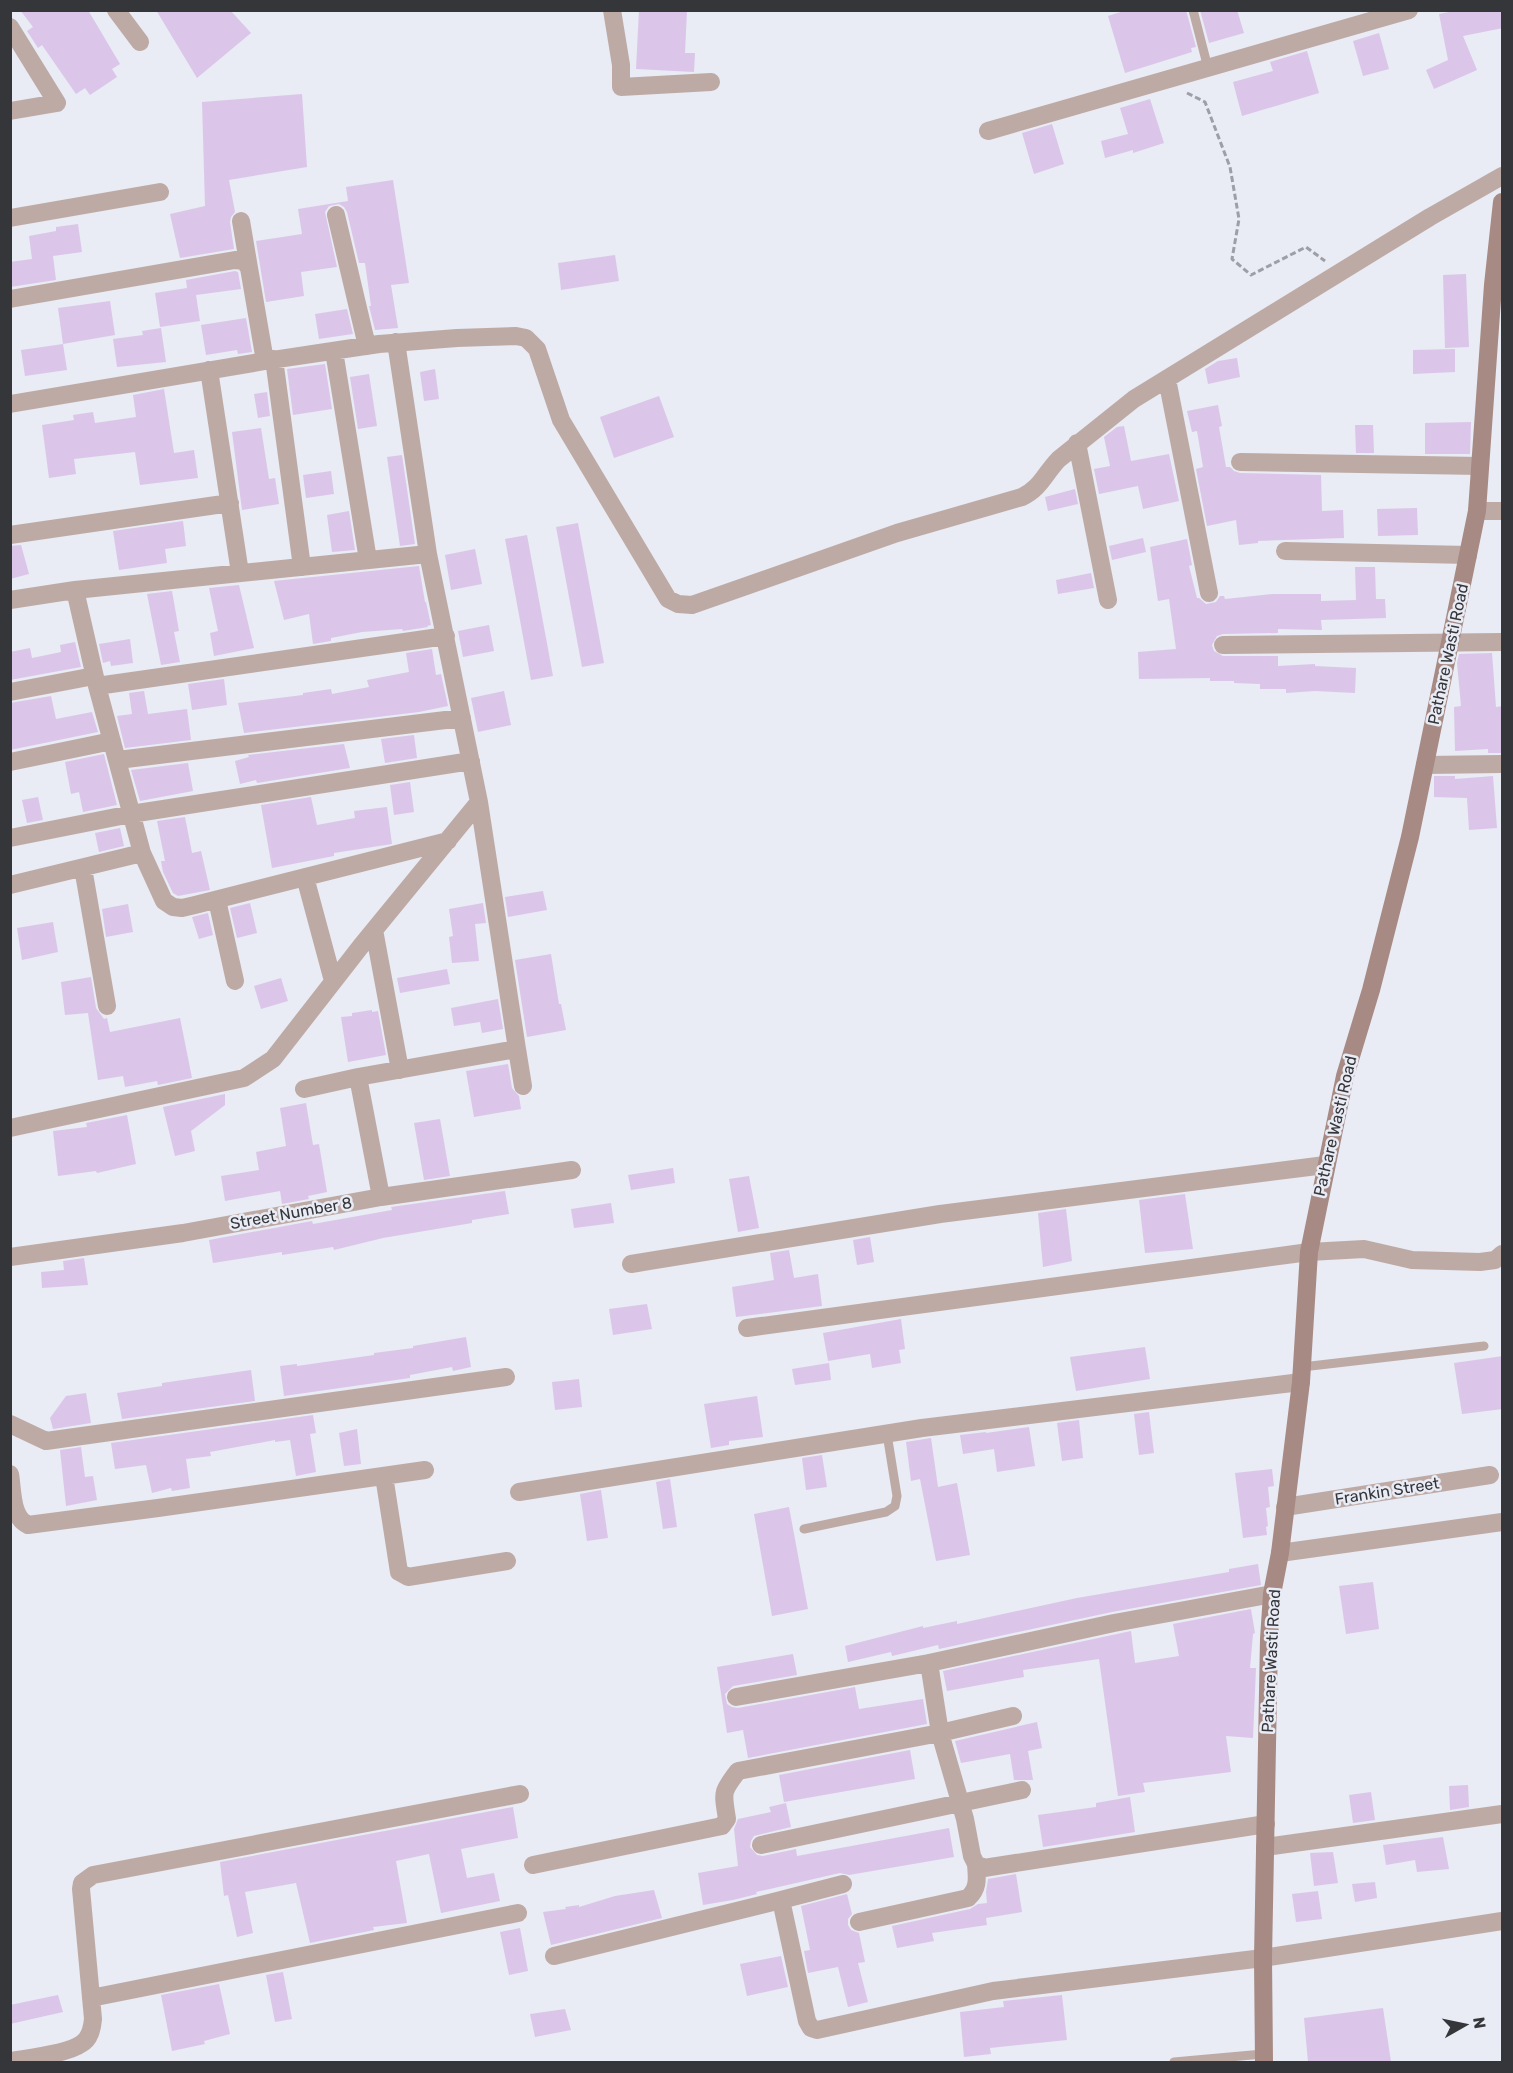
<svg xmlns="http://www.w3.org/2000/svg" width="1513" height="2073" viewBox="0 0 1513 2073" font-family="Rubik,sans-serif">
<rect width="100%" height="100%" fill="#e9ebf5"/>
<path fill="#dbc6e9" d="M20 10H88L120 64 112 69 117 77 90 95 85 88 76 94 42 45 38 48 27 31 33 27Z
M156 10H230L251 33 197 78Z
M639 10H687L685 53H695L694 72 636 69Z
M1127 10H1186L1196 47 1191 48 1192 52 1125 73 1108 16Z
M1200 10H1237L1244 33 1209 43Z
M1459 10H1503V28L1463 36 1477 70 1434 89 1426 70 1448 60 1439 14Z
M1379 33 1389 69 1363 76 1353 41Z
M1307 51 1319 93 1242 116 1233 82 1273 71 1270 62Z
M302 94 307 167 229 180 235 212 231 217 230 222 234 249 180 258 170 214 205 206 202 102Z
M1150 99 1164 143 1133 153V150L1105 158 1101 141 1128 134 1120 108Z
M1052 124 1064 164 1034 174 1022 133Z
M393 180 409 283 391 285 398 328 375 330 369 306H371L365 263H359L347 212 344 207 339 204 329 206 325 212 337 267 301 272 304 296 266 302 256 241 302 234 298 209 348 201 346 187Z
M78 224 82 252 53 256 56 280 10 287V262L32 259 29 236 56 231V227Z
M615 255 619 281 561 290 558 263Z
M235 271 238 272 241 289 196 295 200 321 160 327 155 293 187 288 186 280Z
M1466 274 1469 347 1445 348 1443 275Z
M110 301 115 335 63 344 58 308Z
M347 309 353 334 319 339 315 314Z
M246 318 252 352 238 354 237 350 206 355 201 325Z
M161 328 166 362 117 367 113 339 143 335 142 331Z
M63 344 67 370 25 376 21 350Z
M1455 349V372L1413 374V350Z
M1237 358 1240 377 1208 384 1205 369 1218 361Z
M325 364 332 409 293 415 287 369Z
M435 369 439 399 424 401 420 372Z
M369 374 377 426 358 429 350 377Z
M164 389 174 453 194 450 198 478 140 485 135 452 74 459 76 474 49 478 42 425 74 420 73 415 93 412 95 423 136 417 133 395Z
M267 392 270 416 258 418 254 394Z
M659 396 674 437 614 458 600 417Z
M1218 405 1222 426 1219 427 1226 467H1230L1234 471 1240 473 1321 475 1322 511 1343 510 1344 538 1258 541V543L1239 545 1236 520 1207 526 1196 469 1203 467 1197 431 1192 432 1187 411Z
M1471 422 1470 454H1425V423Z
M1355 425H1373L1374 453H1356Z
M1124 426 1131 461 1169 454 1179 501 1143 509 1138 486 1099 494 1094 469 1110 466 1104 437 1117 427Z
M261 428 269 479 275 478 279 504 242 510 232 432Z
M402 455 415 544 400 546 387 457Z
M331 471 334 494 306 498 303 475Z
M1075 489 1078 504 1048 511 1045 497Z
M1417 508 1418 535 1378 536 1377 509Z
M349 511 355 550 332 552 327 515Z
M183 521 186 546 165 549 167 563 119 570 113 531Z
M578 523 604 663 582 667 556 527Z
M527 535 553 676 531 680 505 539Z
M1143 538 1146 552 1112 560 1109 546Z
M1187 539 1192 565 1189 566 1197 598H1199L1206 604 1216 602 1220 596H1224L1225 599 1273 594H1321V601L1356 600 1355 567H1375L1376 599H1385L1386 618 1321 620 1322 630 1278 629V633L1223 634 1217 636 1212 645 1214 651 1223 656H1278V666L1315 664V666L1356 668 1355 693 1315 691 1286 693V689H1260V684L1234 683V681H1210V678L1139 679 1138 652 1176 649 1169 599 1158 601 1150 547Z
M21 545 29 574 10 579V546Z
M475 549 482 584 451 590 445 555Z
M419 566 425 602H426L431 625 427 626 428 627 403 631 402 629 362 632 331 638V641L313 644 309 614 284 620 274 581Z
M1091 573 1094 588 1058 594 1056 580Z
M239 585 254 648 214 656 210 633 218 631 209 588Z
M172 591 179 631 174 632 180 662 161 665 147 594Z
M489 625 494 651 463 657 458 631Z
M130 639 133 663 111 666 110 661 103 663 99 644Z
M75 642 81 667 10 680V652L30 648 32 658 61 652 60 645Z
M432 649 436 675 441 674 448 706 419 712 244 733 238 703 303 695V693L331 689 332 694 369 687 367 680 409 672 406 653Z
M1492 653 1496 707 1503 706V753H1488V749L1455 751 1454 707 1461 706 1457 663 1459 654Z
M224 679 227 705 192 710 188 684Z
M144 691 148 714 187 709 191 740 125 748 117 716 132 714 129 693Z
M504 691 511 725 478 732 471 698Z
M51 696 56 719 92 712 98 732 10 750V703Z
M414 735 417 758 385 763 381 739Z
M344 744 350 768 257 783 256 780 240 784 235 761 249 757 248 755Z
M104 754 117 805 83 812 79 792 71 794 65 762Z
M188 763 193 791 140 801 131 770Z
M1434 776H1455V779L1493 776 1497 828 1469 830 1467 798 1434 797Z
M410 782 414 812 394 815 390 785Z
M38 797 43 820 27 823 22 800Z
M311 797 317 825 355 818 354 811 387 807 392 844 334 853V856L272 868 261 805Z
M185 817 192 853 201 851 210 890 178 896 173 893 163 872 161 861H165L157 821Z
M120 828 124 846 99 852 95 833Z
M543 891 547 910 508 917 505 897Z
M250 903 257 933 237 938 230 908Z
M483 903 486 923 475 924 479 961 452 963 449 937 453 936 449 909Z
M128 904 133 932 106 937 102 909Z
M208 913 213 935 199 939 192 917Z
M53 922 58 952 22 960 17 928Z
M551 954 559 1004H561L566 1030 527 1037 515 960Z
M447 969 450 984 400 993 397 978Z
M91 977 96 1008 104 1019 107 1018 110 1032 180 1018 192 1078 158 1085 157 1081 125 1087 123 1076 98 1080 88 1013 65 1015 61 982Z
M281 978 288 1001 261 1009 254 986Z
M498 999 503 1029 482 1033 480 1022 454 1026 451 1008Z
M372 1010V1012L378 1011 386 1055 348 1062 341 1017 352 1016V1013Z
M508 1064 512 1088 519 1096 521 1109 474 1117 466 1071Z
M225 1094V1105L191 1131 195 1151 175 1156 163 1107Z
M306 1103 313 1145 319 1144 327 1192 308 1196 309 1199 282 1204 280 1191 225 1201 221 1176 259 1170 256 1152 286 1146 280 1108Z
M127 1115 136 1164 97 1173 96 1171 58 1176 53 1131 87 1127 86 1123Z
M440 1119 450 1176 424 1180 414 1123Z
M673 1168 675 1183 631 1190 628 1175Z
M749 1176 759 1228 738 1232 729 1179Z
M505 1191 509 1214 472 1220V1223L383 1238 334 1250 333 1247 282 1255V1252L213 1263 209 1240 312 1221 313 1224 392 1210 391 1207Z
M1185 1194 1193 1249 1145 1253 1139 1200Z
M611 1203 614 1223 574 1228 571 1209Z
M1066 1209 1072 1261 1043 1267 1038 1213Z
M870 1237 874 1262 857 1265 853 1240Z
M789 1250 794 1278 818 1274 822 1306 736 1317 732 1287 774 1280 770 1253Z
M84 1258 88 1285 42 1288 41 1272 64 1270 63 1261Z
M647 1304 652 1329 613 1335 609 1309Z
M901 1319 905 1349 899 1350 901 1363 872 1368 870 1354 828 1361 823 1333Z
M466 1337 471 1367 453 1371 452 1367 410 1375V1378L284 1396 280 1366 297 1364V1366L374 1355V1353L413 1348V1346Z
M1145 1347 1150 1379 1076 1391 1070 1357Z
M1503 1356V1409L1462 1414 1454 1363Z
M829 1363 831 1380 795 1385 792 1369Z
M251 1370 255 1401 122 1419 117 1393 162 1386V1383Z
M579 1379 582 1407 555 1410 552 1382Z
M86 1393 91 1423 53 1429 50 1418 66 1396Z
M757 1396 763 1437 729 1441V1445L711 1448 704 1404Z
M1149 1412 1154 1453 1139 1455 1134 1414Z
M313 1415 316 1433 310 1434 316 1472 296 1476 290 1440 275 1442V1440L210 1452 211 1456 186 1459 190 1488 172 1491 171 1488 152 1493 146 1465 115 1469 111 1443Z
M1079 1420 1083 1458 1062 1461 1057 1423Z
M1029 1427 1035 1466 997 1472 994 1449 963 1454 960 1435 986 1432V1433Z
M357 1429 361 1464 344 1466 339 1433Z
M931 1438 938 1487 957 1483 970 1555 936 1561 920 1479 911 1481 906 1442Z
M81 1447 85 1477 93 1476 97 1500 66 1506 60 1450Z
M822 1455 827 1487 806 1490 802 1458Z
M1272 1469 1274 1486 1268 1487 1270 1507 1266 1508 1268 1526 1266 1527 1267 1535 1243 1538 1235 1473Z
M670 1479 677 1527 663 1529 656 1482Z
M601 1490 608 1538 587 1541 580 1494Z
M789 1507 808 1609 772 1616 754 1514Z
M1258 1564 1261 1585 1112 1612 939 1649 938 1645 892 1656 891 1652 848 1662 845 1646 923 1626V1628L957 1621V1624L1077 1598 1229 1572V1569Z
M1373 1582 1379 1629 1346 1634 1339 1586Z
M1251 1609 1255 1633 1253 1634 1250 1668H1256L1253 1738 1226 1736 1231 1772 1143 1783 1145 1792 1118 1796 1099 1659 1023 1670 1024 1677 947 1691 943 1671 1131 1631 1135 1663 1179 1656 1173 1624Z
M793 1654 797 1675 733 1686 725 1694 727 1704 732 1707 738 1708 855 1687 859 1709 923 1699 927 1724 748 1758 743 1730 727 1733 717 1667Z
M1037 1722 1042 1748 1028 1751 1033 1780H1014L1010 1754 961 1763 955 1741Z
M910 1750 915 1779 784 1802 779 1775Z
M1468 1785 1469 1807 1450 1810 1449 1786Z
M1371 1792 1375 1820 1353 1823 1349 1795Z
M1130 1797 1135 1832 1043 1847 1038 1815 1096 1807V1803Z
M786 1803 791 1827 754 1836 751 1841 750 1847 757 1855 763 1856 796 1849 797 1856 949 1828 954 1857 849 1875 840 1873 756 1892 757 1894 733 1900 703 1905 698 1873 738 1866 734 1829 738 1819 771 1812 769 1807Z
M513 1807 518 1838 461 1849 467 1878 494 1873 500 1901 441 1913 429 1854 396 1861 407 1923 373 1927 374 1930 310 1943 296 1883 245 1892 253 1933 237 1937 228 1895 224 1896 220 1862Z
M1443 1837 1449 1869 1417 1872 1415 1860 1386 1865 1383 1845Z
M1333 1852 1338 1883 1314 1886 1310 1853Z
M1016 1874 1022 1912 986 1918 987 1925 932 1933 934 1941 897 1948 892 1926 970 1909 978 1904 987 1903 986 1892 988 1879Z
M1375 1882 1377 1898 1355 1902 1352 1884Z
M654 1890 662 1918 551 1945 543 1912 566 1909 565 1907 579 1905V1907L615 1896Z
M1318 1891 1322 1919 1296 1922 1292 1894Z
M847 1894 852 1914 848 1919V1925L851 1930 859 1933 865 1962 858 1963 868 2002 848 2007 838 1967 808 1973 804 1951 810 1950 801 1906Z
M520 1928 528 1971 509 1975 500 1932Z
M781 1956 788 1987 747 1996 740 1964Z
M283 1972 292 2019 275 2022 266 1975Z
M219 1984 230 2034 204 2041 205 2044 172 2051 161 1995Z
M58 1995 63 2012 10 2024V2005Z
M1062 1995 1067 2040 990 2048 991 2054 964 2057 960 2012 1004 2007 1003 2001Z
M1383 2008 1391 2062H1308L1304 2018Z
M565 2009 571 2030 535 2037 530 2014Z"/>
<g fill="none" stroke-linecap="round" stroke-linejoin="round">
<path stroke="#9d9ea6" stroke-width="3" stroke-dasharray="6 3" stroke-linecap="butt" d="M1187 93 1205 102 1230 167 1239 219 1232 259 1251 275 1306 247 1325 261"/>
<path stroke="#beaaa5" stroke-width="9" d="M1193 10 1208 68
M1302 1367 1484 1346
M804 1529 886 1512 895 1506 897 1496 887 1434
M1174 2062 1263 2054"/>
<path stroke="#beaaa5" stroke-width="18" d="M116 10 140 42
M612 10 621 65V87L711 82
M10 27 57 103 10 111
M988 131 1409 10
M336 215 367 346
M10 218 160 192
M241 221 249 268
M10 299 235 260 244 261 249 268 265 361
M334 351 368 560
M274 359 302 567
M209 370 240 573
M1167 379 1209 593
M10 404 265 361 379 344 457 338 516 336 526 338 537 349 561 420 668 599 678 604 692 605 897 533 1022 497C1041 488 1045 473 1059 459L1134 399 1430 217 1502 176
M1077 443 1108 600
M1240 462 1480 466
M1477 511H1502
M10 535 230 503
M1285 551 1468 555
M75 590 97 686 142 853 164 901 173 907 182 908 195 905 448 841
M10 600 75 590 428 554
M1223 645 1502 642
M97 686 446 636
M10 692 94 676
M118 760 462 718
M10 762 112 741
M1425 765 1502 764
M10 838 131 814 471 761
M83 868 107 1006
M305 877 333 981
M10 885 142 853
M217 900 235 981
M374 930 400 1070
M517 1049 523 1086
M304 1089 358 1077
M10 1128 244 1078 273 1059 361 946 479 802 428 554 396 342
M381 1197 358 1077 517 1049 479 802
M10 1257 183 1233 381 1197 572 1170
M631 1264 940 1214 1325 1165
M747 1328 1309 1252 1364 1249 1412 1260 1480 1262 1495 1260 1502 1254
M10 1424 46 1441 506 1377
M10 1474C13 1491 11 1517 28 1525L158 1508 425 1470
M384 1476 399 1572 408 1577 507 1561
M519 1492 922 1428 1301 1382
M1285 1507 1490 1475
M1280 1553 1502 1522
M929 1663 940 1733 965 1819 972 1856 976 1864 984 1868 1266 1824
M736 1697 929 1663 1114 1623 1272 1594
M761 1845 1022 1790
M1265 1847 1502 1814
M533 1865 722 1826 727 1819C723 1792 721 1793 738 1771L940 1733 1013 1716
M781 1900 843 1884
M859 1922 968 1898C979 1888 977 1878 976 1864
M554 1956 781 1900 807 2021 811 2028 817 2030 993 1991 1263 1958 1502 1921
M91 1998 518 1913
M10 2061C28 2058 67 2054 81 2044 90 2039 92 2029 93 2019L81 1889 82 1883 93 1875 520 1794"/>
<path stroke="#a68a83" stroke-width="18" d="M1264 2062 1263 1958 1269 1639 1272 1594 1280 1553 1301 1382 1309 1252 1345 1076 1371 990 1410 837 1477 511 1493 285 1502 202"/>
</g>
<g text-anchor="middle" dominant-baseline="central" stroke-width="5" stroke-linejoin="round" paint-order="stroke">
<g font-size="16" fill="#35363a" stroke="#e9ebf5">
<text transform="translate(1448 654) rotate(-78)">Pathare Wasti Road</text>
<text transform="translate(1335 1126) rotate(-77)">Pathare Wasti Road</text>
<text transform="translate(291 1213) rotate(-10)">Street Number 8</text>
<text transform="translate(1387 1491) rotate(-9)">Frankin Street</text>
<text transform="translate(1271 1661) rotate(-87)">Pathare Wasti Road</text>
</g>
</g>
<rect width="1513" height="2073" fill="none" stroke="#35363a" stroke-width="24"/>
<g transform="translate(1465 2025) rotate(81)" stroke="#e9ebf5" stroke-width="4.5" paint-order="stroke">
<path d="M0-4.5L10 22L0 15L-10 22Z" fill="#35363a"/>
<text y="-9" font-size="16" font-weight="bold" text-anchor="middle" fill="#35363a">N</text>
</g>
</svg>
